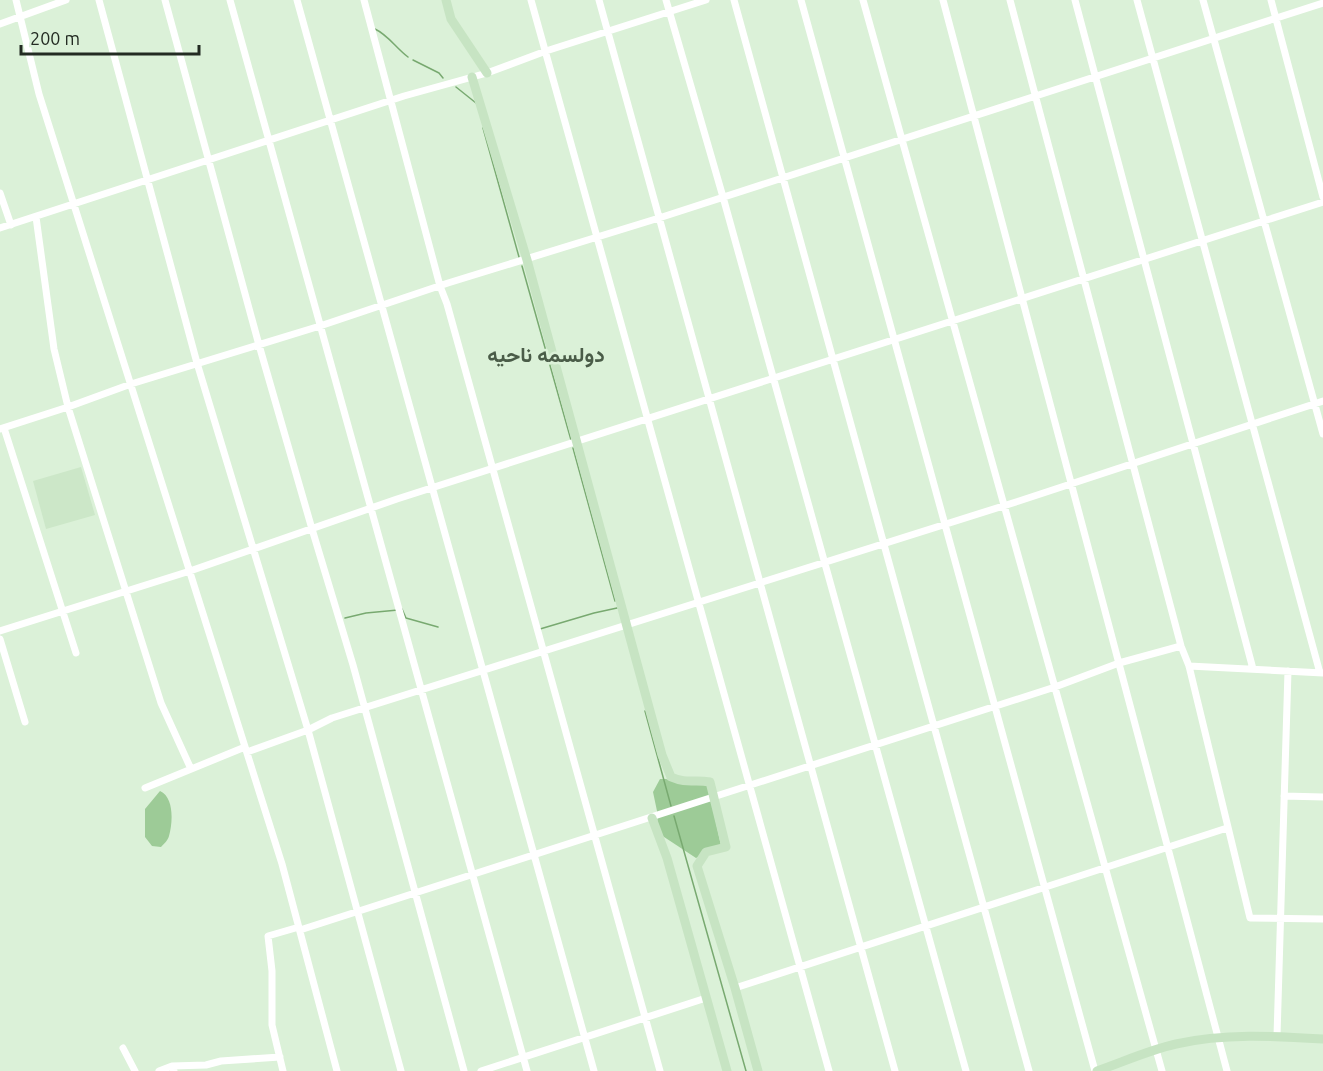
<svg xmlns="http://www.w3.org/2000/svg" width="1323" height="1071" viewBox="0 0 1323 1071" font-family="Ubuntu,Vazirmatn,sans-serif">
<rect width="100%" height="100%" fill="#dbf1d8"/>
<path fill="#cce7c8" d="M81 467 95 515 46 529 33 481Z"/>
<path fill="#9dcb97" d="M660 779H666L685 785H708L721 846 696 858 658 833 657 811 653 792Z
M160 791C174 797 173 822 169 836 168 840 164 844 161 847L152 846 145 837V809Z"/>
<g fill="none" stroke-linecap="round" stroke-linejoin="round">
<path stroke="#78a970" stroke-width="1.5" d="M375 29C388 35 396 48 408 57
M413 60 439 73 443 78
M456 87 476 103
M483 128 519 257
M522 266 571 440
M573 448 615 601
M402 609 406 618 438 627
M345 618 366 613 398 610
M540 629 594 613 617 608
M645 711 671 806
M674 816 746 1071"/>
<path stroke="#fff" stroke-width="7" d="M16 0 39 94 282 864 337 1071
M99 0 197 363 308 730 401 1071
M165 0 259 345 312 529 353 665 464 1071
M230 0 527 1071
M297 0 594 1071
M364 0 440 286 447 304 660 1071
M531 0 829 1071
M599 0 895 1071
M666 0 723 197 966 1071
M734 0 1029 1071
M801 0 1095 1071
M863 0 1162 1071
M943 0 1227 1071
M1010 0 1181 646 1189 666 1250 918 1323 919
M1075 0 1253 669
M1137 0 1320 673
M1203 0 1323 434
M1271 0 1323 197
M0 24 66 0
M0 193 11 225
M36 217 54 349 68 407 161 703 191 769
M0 228 404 96 487 73 546 51 706 0
M4 428 76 653
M0 429 68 407 131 384 320 326 448 283 659 218 1323 3
M0 631 190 571 397 499 1323 202
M0 639 25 722
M1189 666 1323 673
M247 752 308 730 332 718 1019 501 1323 401
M145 788 245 747
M1284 796 1323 797
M300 930 1055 687 1119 663 1181 646
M735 988 1227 828
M1277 1036 1288 671
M123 1048 135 1071
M159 1071 172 1066
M174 1071 172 1066 206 1065 221 1061 280 1057
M283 1071 272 1025V971L268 936 299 927
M481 1071 706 998"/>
<path stroke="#c7e4c3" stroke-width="9" d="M446 0 451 19 487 73
M472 77 527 260 662 755 671 777C687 784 694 779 710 782L726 847 706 852 697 866 735 988 758 1071
M652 818 667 858 727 1071
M1097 1071C1123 1062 1149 1050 1176 1044 1224 1033 1274 1036 1323 1039"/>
</g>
<g text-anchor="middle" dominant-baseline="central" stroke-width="5" stroke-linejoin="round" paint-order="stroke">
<g font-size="21" font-weight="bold" fill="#4a5c48" stroke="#dbf1d8">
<text x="546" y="354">دولسمه ناحیه</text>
</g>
</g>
<path d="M21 45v9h178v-9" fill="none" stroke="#232b22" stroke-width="3"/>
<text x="30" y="45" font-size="18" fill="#232b22" stroke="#dbf1d8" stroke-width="4.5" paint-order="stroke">200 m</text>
</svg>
